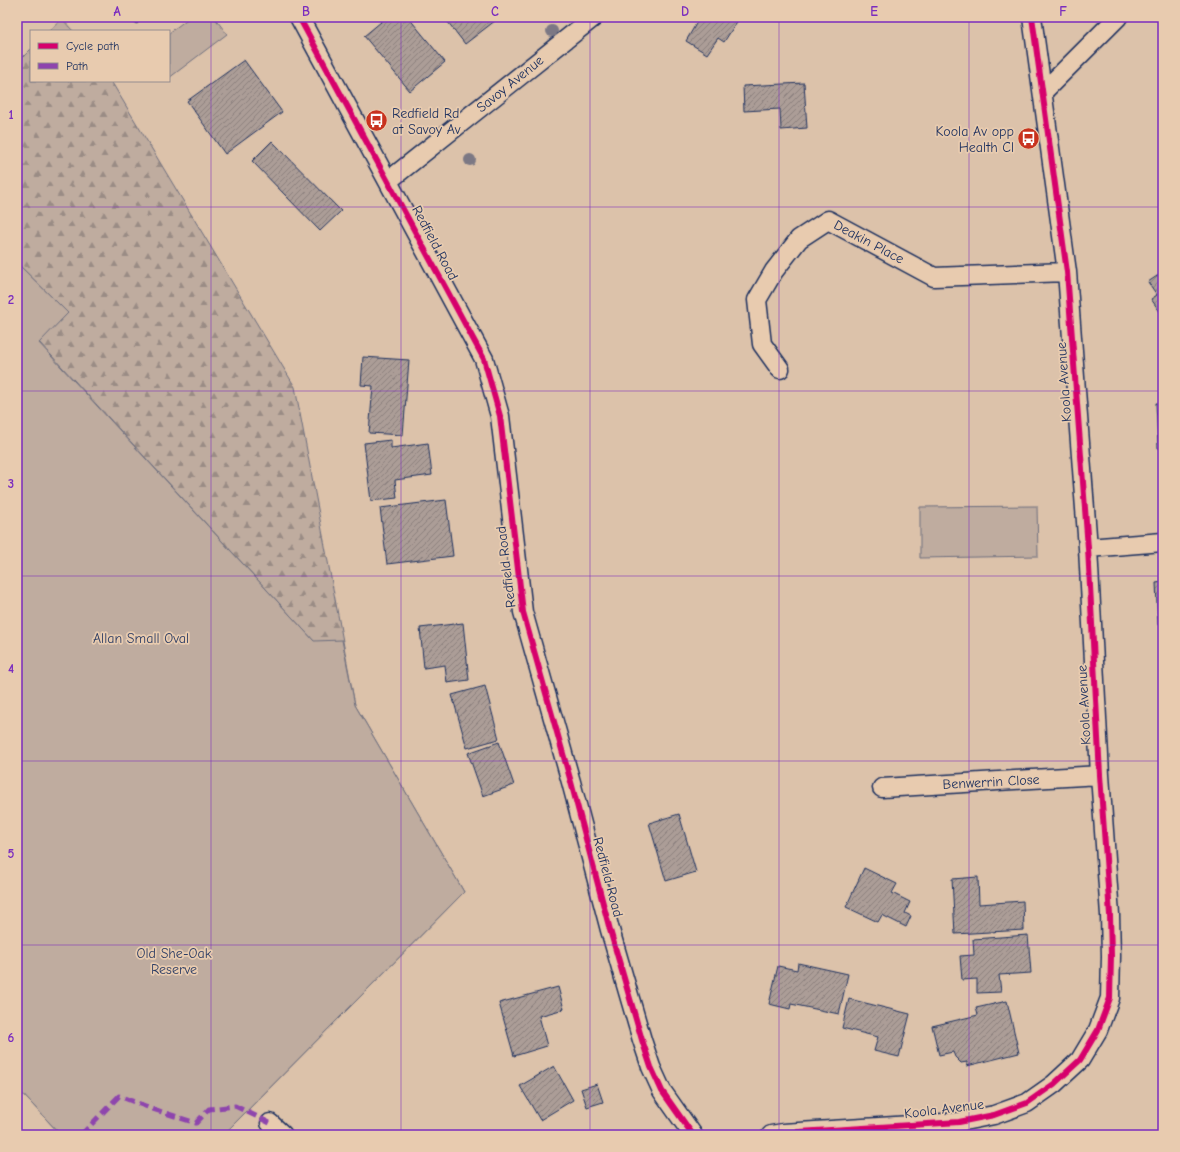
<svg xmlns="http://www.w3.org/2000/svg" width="1180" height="1152" viewBox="0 0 1180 1152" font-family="'Comic Neue',sans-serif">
<defs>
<pattern id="forest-firs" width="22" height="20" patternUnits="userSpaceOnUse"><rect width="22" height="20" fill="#bfac9f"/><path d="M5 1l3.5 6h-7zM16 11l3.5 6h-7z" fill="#9a8c85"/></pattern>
<pattern id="building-hatch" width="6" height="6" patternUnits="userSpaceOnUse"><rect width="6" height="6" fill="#ac9d97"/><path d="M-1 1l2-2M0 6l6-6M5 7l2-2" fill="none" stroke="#8b807e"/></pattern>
</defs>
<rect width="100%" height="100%" fill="#dcc2aa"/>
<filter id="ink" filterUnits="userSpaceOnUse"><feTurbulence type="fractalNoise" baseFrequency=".025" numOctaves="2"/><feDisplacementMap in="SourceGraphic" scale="8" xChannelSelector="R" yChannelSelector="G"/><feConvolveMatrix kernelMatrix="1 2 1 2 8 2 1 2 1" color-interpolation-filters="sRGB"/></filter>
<g filter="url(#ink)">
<path fill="url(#forest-firs)" stroke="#6d6e7e" d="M62 19 73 31H49Z
M31 49V81H111L295 387 355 705 464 892 223 1135H61L17 1088 314 641 39 342 68 313 17 263V63Z"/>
<path fill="#bfac9f" stroke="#6d6e7e" d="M190 17H214L227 34 169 78V33Z
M17 263 68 313 39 343 314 641 342 640 355 705 464 892 223 1135H61L17 1088Z
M1037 506 1038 556 920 558V507Z"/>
<path fill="url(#building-hatch)" stroke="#1b2f5e" d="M129 17H143L137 24Z
M387 17H408L445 62 410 91 364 36Z
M444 17H500L465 44Z
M700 17H733L738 20 724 42 718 38 707 54 686 41Z
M244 60 282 112 225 154 187 101Z
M804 83 807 128 781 130 780 109 744 111 743 86Z
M272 141 341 211 320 231 252 161Z
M1163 272V316L1151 299 1157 295 1148 282Z
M363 357 409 360 403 435 369 433 373 386 361 385Z
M1156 403H1163V448H1158Z
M391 440V448L428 443 432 475 395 480 397 498 371 501 364 443Z
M446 500 453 556 387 564 380 508Z
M1163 582V625H1158L1156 583Z
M463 623 469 680 447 683 445 665 424 668 420 628Z
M485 686 499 739 467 748 452 695Z
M499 742 514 785 483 796 468 753Z
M679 814 696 872 666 881 649 823Z
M864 868 897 884 892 893 910 902 905 913 911 916 906 927 882 915 878 922 846 907Z
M978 877 979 904 1023 901 1024 930 955 934 952 879Z
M1028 935 1031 973 999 975 1001 992 977 993V979L962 980 960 956 974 955 973 939Z
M798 963 848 974 839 1014 791 1004 790 1009 769 1004 778 966 797 970Z
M558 987 564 1009 539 1016 547 1046 514 1056 499 1003Z
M849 999 910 1014 899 1057 874 1051 878 1037 842 1028Z
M1007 1001 1019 1053 967 1066V1062L961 1063 955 1057 953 1052 939 1055 932 1026 978 1015 976 1008Z
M554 1066 573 1100 540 1120 520 1086Z
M597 1084 603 1102 587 1107 581 1089Z"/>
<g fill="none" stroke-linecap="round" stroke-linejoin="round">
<defs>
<path id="minor" d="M299 17 484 359 500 416 523 612 571 782 610 930 642 1040 651 1067 662 1091 693 1135
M1043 92 1118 17
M388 181 594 17
M780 369 762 344 757 300 774 271 799 239 828 220 934 277 1067 272
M1088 548 1163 542
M882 788 1100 775
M270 1123 283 1135
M771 1135 783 1133 959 1122 994 1115 1027 1103 1054 1084 1080 1060 1098 1030 1110 998 1111 956 1110 915 1100 775 1088 548 1067 272 1032 17"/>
</defs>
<use href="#minor" stroke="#1b2f5e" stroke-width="21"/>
<use href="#minor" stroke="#e8cbaf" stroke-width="18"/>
<path stroke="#8e44ad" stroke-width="5" stroke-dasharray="10 5" stroke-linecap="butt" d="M81 1135 119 1096 153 1109 196 1123 209 1109 235 1106 270 1123"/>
<defs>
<path id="cycleway" d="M299 17 484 359 500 416 523 612 571 782 610 930 642 1040 651 1067 662 1091 693 1135
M771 1135 783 1133 959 1122 994 1115 1027 1103 1054 1084 1080 1060 1098 1030 1110 998 1111 956 1110 915 1100 775 1088 548 1067 272 1032 17"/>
</defs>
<use href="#cycleway" stroke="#e8cbaf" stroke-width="8"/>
<use href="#cycleway" stroke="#d6006c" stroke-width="6"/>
</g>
<g fill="#7b7884">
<circle cx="552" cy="31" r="6"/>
<circle cx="470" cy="160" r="6"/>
</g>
</g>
<path fill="none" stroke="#7b2cbf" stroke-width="1" stroke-opacity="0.55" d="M211 17V1135M401 17V1135M590 17V1135M779 17V1135M969 17V1135M17 207H1163M17 391H1163M17 576H1163M17 761H1163M17 945H1163"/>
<defs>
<symbol id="bus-disc" viewBox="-11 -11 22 22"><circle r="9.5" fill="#c8321e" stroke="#e8cbaf"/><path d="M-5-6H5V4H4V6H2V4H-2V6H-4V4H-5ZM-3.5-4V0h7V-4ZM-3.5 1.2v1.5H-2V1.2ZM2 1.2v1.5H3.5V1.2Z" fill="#fff"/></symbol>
</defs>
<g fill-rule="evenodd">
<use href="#bus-disc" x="364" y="108" width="25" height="25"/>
<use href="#bus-disc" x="1016" y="126" width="25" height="25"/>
</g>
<g text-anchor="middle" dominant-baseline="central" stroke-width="3.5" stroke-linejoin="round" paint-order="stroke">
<g font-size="14" fill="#1b2f5e" stroke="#e8cbaf">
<text transform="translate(510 84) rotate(-39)">Savoy Avenue</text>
<text transform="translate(869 242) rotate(28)">Deakin Place</text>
<text transform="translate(435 243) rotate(62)">Redfield Road</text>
<text transform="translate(1064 382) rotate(-94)">Koola Avenue</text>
<text transform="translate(506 567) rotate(-97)">Redfield Road</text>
<text transform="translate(1084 705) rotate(-93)">Koola Avenue</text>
<text transform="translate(991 782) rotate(-3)">Benwerrin Close</text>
<text transform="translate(608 877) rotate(75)">Redfield Road</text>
<text transform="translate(944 1109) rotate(-7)">Koola Avenue</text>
</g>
<g font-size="14" fill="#1b2f5e" stroke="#e8cbaf" text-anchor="start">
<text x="392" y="113">Redfield Rd<tspan x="392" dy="16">at Savoy Av</tspan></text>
<text x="1014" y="131" text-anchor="end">Koola Av opp<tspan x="1014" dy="16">Health Cl</tspan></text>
</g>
<g font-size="14" fill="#2b3c64" stroke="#e8cbaf">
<text x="141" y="638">Allan Small Oval</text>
<text x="174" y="953">Old She-Oak<tspan x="174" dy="16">Reserve</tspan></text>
</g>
</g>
<rect width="1180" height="1152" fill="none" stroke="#e8cbaf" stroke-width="44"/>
<rect x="30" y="30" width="140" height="52" fill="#e8cbaf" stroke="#968d8f"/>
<rect x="38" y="43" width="20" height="6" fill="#d6006c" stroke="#968d8f"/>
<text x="66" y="50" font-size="12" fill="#1b2f5e">Cycle path</text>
<rect x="38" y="63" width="20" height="6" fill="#8e44ad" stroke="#968d8f"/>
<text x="66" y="70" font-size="12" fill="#1b2f5e">Path</text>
<rect x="22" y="22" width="1136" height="1108" fill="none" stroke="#7b2cbf" stroke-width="1.5"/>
<g font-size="13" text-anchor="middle" font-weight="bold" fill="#7b2cbf">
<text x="117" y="16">A</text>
<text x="306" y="16">B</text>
<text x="495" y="16">C</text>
<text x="685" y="16">D</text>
<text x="874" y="16">E</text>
<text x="1063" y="16">F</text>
<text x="11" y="119">1</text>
<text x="11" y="304">2</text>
<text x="11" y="488">3</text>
<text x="11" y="673">4</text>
<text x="11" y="858">5</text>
<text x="11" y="1042">6</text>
</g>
</svg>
